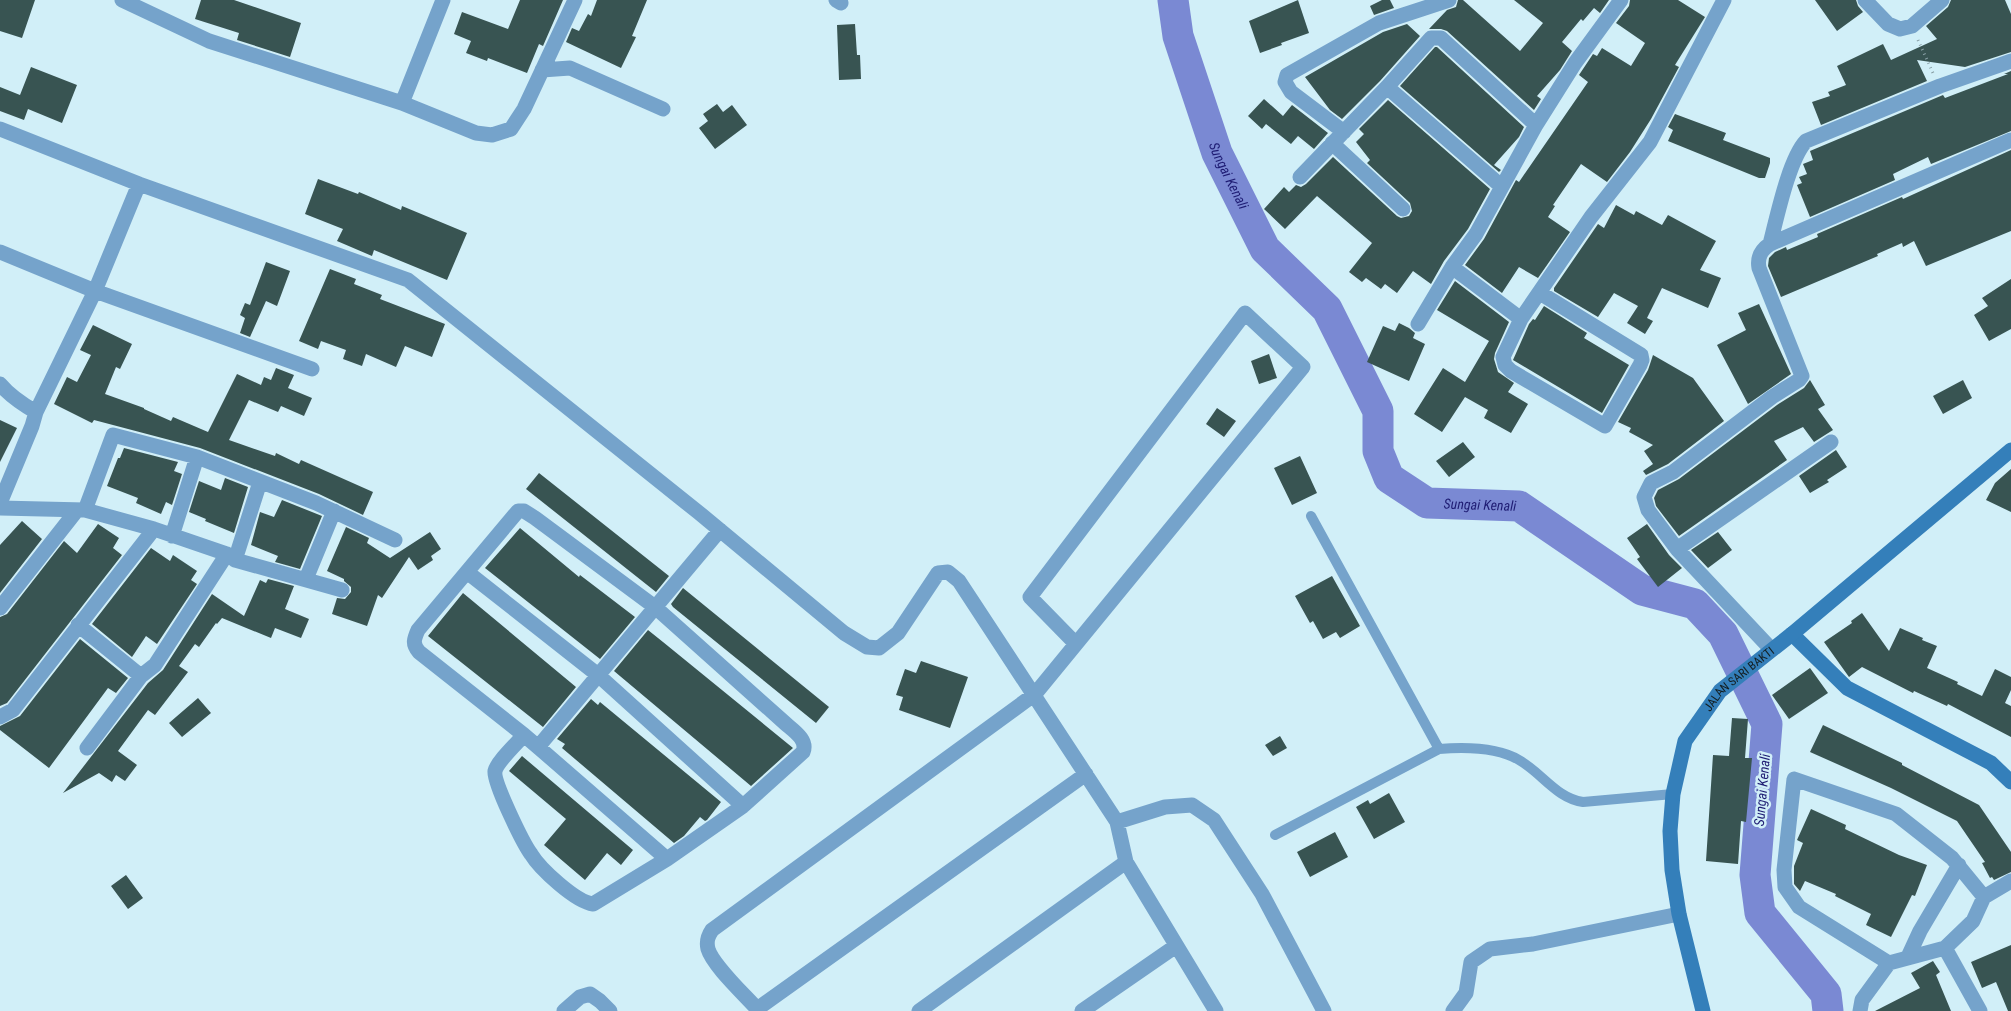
<svg xmlns="http://www.w3.org/2000/svg" width="2011" height="1011" viewBox="0 0 2011 1011" font-family="'Roboto Condensed',sans-serif">
<rect width="100%" height="100%" fill="#d1eff8"/>
<g fill="none" stroke-linecap="round" stroke-linejoin="round">
<path stroke="#7a89d3" stroke-width="31" id="s1" d="M1173 0 1178 36 1217 153 1265 249 1327 309 1378 411V451L1389 478 1427 503 1519 506 1642 590 1695 604 1723 634 1767 724 1755 875 1760 913 1826 994 1828 1011"/>
</g>
<path fill="#385452" d="M0 0H35L22 38 0 31Z
M201 0H234L301 23 290 57 237 40 239 33 195 19Z
M520 0H563L543 46 539 44 527 73 488 58 487 61 466 53 471 41 454 34 462 12 508 29Z
M597 0H647L632 36 636 37 621 68 566 42 572 28 579 31 588 14 591 16Z
M1298 0 1309 33 1281 43 1282 45 1260 53 1249 21Z
M1382 0H1390L1394 8 1374 15 1370 6Z
M1458 0H1463L1520 51 1543 23 1514 0H1609L1600 13 1594 8 1583 21 1581 19 1562 42 1572 51 1560 70 1537 96 1541 99 1534 110 1447 31 1441 29H1429L1447 10 1456 7Z
M1630 0H1678L1705 17 1675 65 1679 67 1651 119 1630 152 1607 182 1581 164 1553 205 1555 206 1548 217 1570 232 1538 278 1519 267 1502 293 1465 265 1484 239 1516 180 1519 182 1588 82 1579 75 1593 54 1597 56 1602 48 1631 66 1645 43 1616 23 1629 6Z
M1815 0H1856L1858 6 1863 12 1837 31Z
M1951 0H2005L2011 14V52L1965 67 1917 60 1927 81 1821 125 1812 102 1830 96 1828 92 1846 85 1837 66 1883 44 1891 60 1937 39 1926 26 1948 7Z
M855 24 857 55H860L861 79 839 80 837 25Z
M1407 24 1420 36 1380 81 1342 119 1330 110 1305 77 1383 32Z
M1435 47H1437L1524 127 1519 137 1494 165 1501 170 1499 172 1400 86Z
M31 67 77 85 62 123 28 109 24 120 0 111V87L20 95Z
M2011 71V131L1931 164 1928 157 1893 174 1895 180 1810 217 1797 185 1802 183 1799 177 1807 174 1803 164 1813 160 1810 151 1943 95 1945 98 2008 74H2004Z
M1264 99 1283 116 1292 105 1328 133 1314 149 1298 136 1291 144 1266 124 1262 129 1248 116Z
M1388 100 1490 189 1468 229 1444 261 1431 284 1413 271 1397 293 1385 284 1381 289 1366 278 1362 282 1349 272 1372 243 1317 196 1285 229 1264 209 1284 187 1289 192 1296 185 1301 187 1306 184 1333 157 1397 216 1401 218 1409 216 1412 211 1410 203 1367 163 1370 160 1356 142 1364 134 1359 129Z
M717 104 723 112 732 105 747 125 715 149 699 128 708 121 703 114Z
M1675 114 1726 133 1723 140 1770 158V163L1765 178H1759L1668 141 1673 130 1668 127Z
M2011 150V231L1926 266 1914 241 1903 247 1902 243 1877 254 1878 256 1781 297 1768 266 1769 258 1775 252 1786 247 1787 250 1818 237 1817 234 1902 197 1903 199Z
M318 179 358 194 359 192 401 210 402 206 467 233 447 280 374 250 372 256 337 241 343 229 305 214Z
M1616 205 1634 215 1636 211 1662 225 1668 215 1716 241 1700 270 1721 278 1708 308 1662 288 1647 318 1653 321 1645 334 1627 323 1638 306 1614 293 1598 317 1554 291V288L1598 224 1604 228Z
M266 262 290 271 277 306 266 301 250 337 240 333 245 318 240 315 245 303 250 305Z
M330 269 356 279 354 284 382 295 380 299 445 324 432 357 405 346 396 367 366 354 362 366 343 359 346 350 321 341 318 349 299 341Z
M2011 279V329L1989 341 1974 315 1988 306 1982 298Z
M1455 281 1509 322 1495 353 1494 359 1498 372 1514 383 1508 392 1528 404 1511 433 1484 418 1488 410 1465 397 1442 432 1414 414 1443 368 1465 382 1489 341 1437 310Z
M1759 304 1791 374 1748 404 1717 345 1746 330 1738 313Z
M1544 306 1587 333 1584 338 1629 365 1602 413 1513 360 1529 324 1533 319 1535 320Z
M1399 323 1409 328 1415 333 1413 338 1425 344 1409 381 1367 362 1383 326 1395 331Z
M93 325 132 344 120 369 116 367 105 394 144 408V409L171 421 173 417 208 432 237 374 261 385 264 377 271 380 276 368 294 375 288 388 312 398 304 416 281 406 278 412 249 400 229 440 275 456 276 453 299 464 301 460 373 492 363 515 319 494 200 448 94 420 92 423 54 404 67 377 77 382 91 355 80 350Z
M1269 354 1277 378 1259 384 1251 361Z
M1653 355 1693 378 1724 421 1668 464 1646 475 1643 471 1653 464 1644 451 1653 445 1629 432 1631 428 1618 422 1648 370Z
M1810 380 1825 405 1818 409 1833 430 1814 442 1803 427 1774 441 1787 460 1679 536 1656 506 1654 498 1658 490 1679 479 1777 405 1804 388Z
M1963 380 1972 398 1943 414 1933 396Z
M1217 408 1236 421 1224 437 1206 424Z
M0 420 17 428 0 462Z
M1463 442 1475 457 1449 477 1436 461Z
M124 448 178 462 174 471 182 474 172 505 166 502 161 514 136 503 138 498 107 486 118 458H120Z
M1836 450 1847 467 1827 480 1829 482 1810 493 1799 476Z
M1300 456 1317 493 1292 505 1274 468Z
M2011 469V512L1986 500 1995 483Z
M539 473 669 576 656 592 526 489Z
M225 478 248 487 234 533 205 521 206 519 189 512 199 481 221 490Z
M282 500 322 516 300 569 275 562 278 556 251 545 260 512 274 517Z
M22 521 42 539 0 593V545Z
M98 524 119 538 113 548 122 555 7 703 0 706V617L7 614 64 541 77 553Z
M1647 524 1669 555 1682 568 1658 587 1637 559 1640 557 1627 538Z
M346 527 369 538 367 543 390 558 430 532 441 549 431 556 433 560 418 570 409 557 382 598 378 595 367 626 332 614 337 598 345 599 351 592V587L344 581V579L327 571Z
M520 528 579 577 580 575 635 617 600 659 485 568Z
M1718 532 1732 550 1708 568 1691 550Z
M151 548 170 561 173 555 197 571 191 580 197 584 157 644 146 636 132 657 92 624Z
M1332 576 1360 626 1340 638 1336 632 1323 639 1313 621 1310 623 1295 596Z
M268 579 294 586 285 609 309 619 301 638 275 628 271 638 222 618 217 624 216 623 199 647 195 644 179 666 188 672 155 715 148 710 118 751 137 765 125 781 116 775 112 782 99 773 63 793 148 683 163 670 212 594 244 616 260 580 266 583Z
M683 588 829 707 816 723 673 607 671 604Z
M463 593 576 687 543 727 428 636Z
M1862 613 1889 651 1900 628 1923 638 1922 640 1937 646 1927 668 1958 682 1957 684 1982 696 1995 669 2011 677V690L2005 703 2011 706V737L1948 704 1947 706 1914 691 1913 693 1862 667 1849 677 1824 642 1852 623 1851 621Z
M648 630 663 642 793 748 751 786 614 671Z
M80 639 128 678 116 693 108 688 49 768 0 730V726L20 716Z
M921 661 968 677 950 728 899 710 903 697 896 695 905 669 916 673Z
M1810 668 1828 693 1789 719 1772 695Z
M198 698 211 713 182 737 169 723Z
M591 699 598 705 600 702 721 802 707 820 705 821 700 817 684 836 674 843 562 748 565 744 557 739Z
M1732 718 1748 719 1745 758H1752L1746 822 1741 821 1738 864 1706 861 1713 755 1729 756Z
M1823 725 1902 763V765L1979 805 2011 852V872L1994 880 1992 877 1990 878 1982 863 1985 862 1957 821 1891 788 1810 752Z
M1280 736 1287 748 1273 756 1265 745Z
M522 756 633 850 621 865 607 853 585 880 544 845 566 819 509 771Z
M1389 793 1405 822 1374 839 1356 807 1368 800 1370 804Z
M1811 809 1846 825 1845 829 1899 855 1927 865 1915 896 1912 895 1891 937 1866 925 1871 914 1835 896 1836 894 1805 881 1800 891 1794 884V866L1803 843 1797 840Z
M1335 832 1348 857 1310 877 1297 852Z
M126 875 143 898 128 909 111 886Z
M2011 945V1011H2008L1996 982 1982 988 1971 962Z
M1933 961 1940 972 1936 975 1951 1011H1875L1920 988 1911 973Z"/>
<g fill="none" stroke-linecap="round" stroke-linejoin="round">
<path stroke="#879ea4" stroke-width="3" stroke-dasharray="1 4" stroke-linecap="butt" d="M1918 40 1933 73"/>
<path stroke="#75a3cb" stroke-width="10" d="M1311 516 1439 749
M1275 835 1439 749C1464 747 1497 747 1519 760 1542 773 1556 798 1583 802L1673 794"/>
<path stroke="#75a3cb" stroke-width="15" d="M122 0 209 41 402 103 476 133 492 135 511 129 524 109 575 0
M836 0 841 3
M1865 0 1888 24 1900 29 1912 26 1942 0
M542 70 570 68 663 109
M1387 87 1501 186
M402 103 443 0
M0 129 139 184 408 280 698 512 844 633 867 647 879 648 898 633 938 573 948 572 959 581 1117 822 1126 862 1216 1011
M1344 132 1291 92 1285 82 1287 75 1379 23 1449 0
M1332 143 1403 209
M1300 177 1387 87 1431 38H1441L1536 125
M1770 244C1777 217 1789 159 1806 141L1940 86 2011 61
M0 252 95 291 312 369
M1452 267 1521 319
M1540 293 1641 355 1642 360 1640 365 1605 426 1511 371 1505 365 1503 357 1521 319 1591 217 1650 142 1724 0
M1418 324 1452 267 1476 234 1536 125 1575 63 1621 0
M0 384C10 396 22 404 36 412
M0 503 32 426 36 412 95 291 139 184
M0 508 85 510 154 529 227 554 235 560 342 590
M85 510 113 435 197 457 316 503 395 540
M172 536 197 457
M1677 549 1831 442
M235 560 260 482
M467 572 598 675 743 806
M306 579 334 511
M0 608 77 510
M78 625 141 676
M1771 649 1677 549 1648 510 1644 497 1651 483 1673 472 1772 397 1799 380 1802 376 1759 268C1757 257 1761 250 1770 244L2011 140
M0 717 13 710 154 529
M524 735C517 743 497 762 495 771 493 782 523 843 531 854 540 869 576 902 593 904L667 859 743 806 803 752C808 740 794 731 786 724L655 607 535 518 524 511H518L418 630C414 639 412 644 419 652L524 735 538 747 667 859
M538 747 720 530
M87 748 141 676 155 665 227 554
M1117 822 1165 807 1192 805 1214 820 1262 894 1324 1011
M1945 948 1980 1011
M1908 957 1920 931 1959 865
M1889 963 1799 907 1785 887 1784 870 1794 779 1896 814 1952 858 1984 897
M757 1009 1086 774
M564 1011 580 997 590 994 600 1001 610 1011
M759 1011C746 996 713 966 708 949 706 941 708 936 712 930L1035 694 1303 367 1245 313 1030 597 1076 644
M919 1011 1126 862
M1082 1011 1176 946
M1453 1011 1466 993 1471 962 1490 949 1533 944 1679 914
M1860 1011 1862 1000 1889 963 1945 948 1973 921 1984 897 2011 881"/>
<g stroke="#347fba" stroke-width="15">
<path d="M1792 634 1847 688 1991 763 2011 782"/>
<path id="s2" d="M1703 1011 1679 914 1672 870 1670 831 1673 794 1685 741 1720 691 1792 634 2011 450"/>
</g>
</g>
<g text-anchor="middle" dominant-baseline="central" stroke-width="5" stroke-linejoin="round" paint-order="stroke">
<g font-size="12" fill="#141f22" stroke="#d1eff8">
<text stroke="none"><textPath href="#s2" startOffset="358">JALAN SARI BAKTI</textPath></text>
</g>
<g font-size="14" font-style="italic" fill="#1e1c73" stroke="#d1eff8">
<text stroke="none"><textPath href="#s1" startOffset="185">Sungai Kenali</textPath></text>
<text stroke="none"><textPath href="#s1" startOffset="635">Sungai Kenali</textPath></text>
<text transform="translate(1762 790) rotate(-85)">Sungai Kenali</text>
</g>
</g>
</svg>
